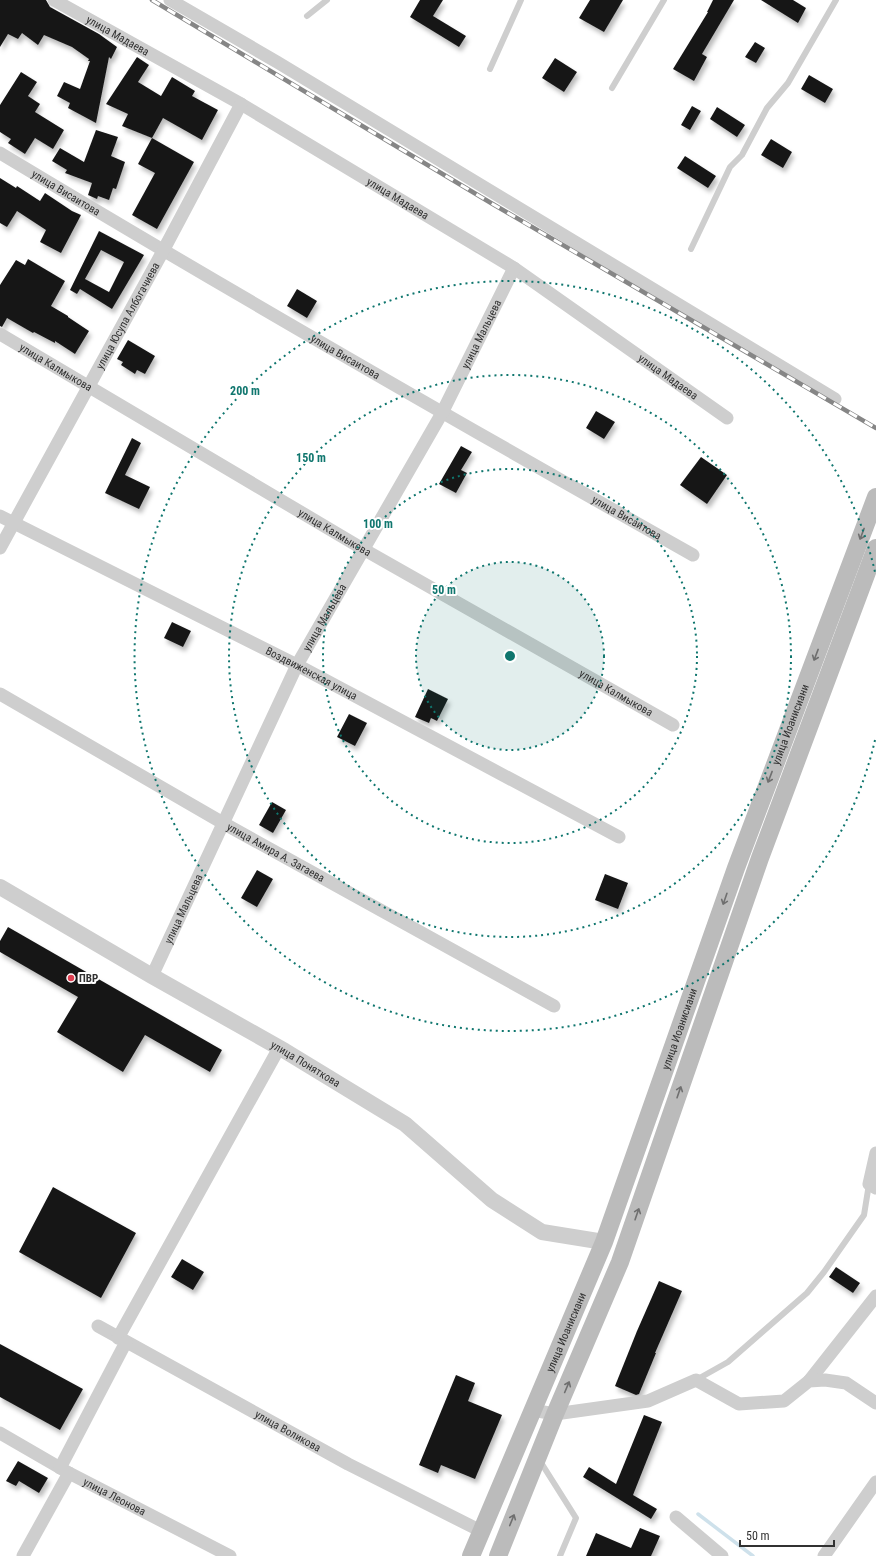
<svg xmlns="http://www.w3.org/2000/svg" width="876" height="1556" viewBox="0 0 876 1556" font-family="'Roboto Condensed',sans-serif">
<defs>
<filter id="shadow"><feDropShadow dx="2.5" dy="4.5" stdDeviation="2" flood-color="#0004"/></filter>
</defs>
<rect width="100%" height="100%" fill="#fff"/>
<g fill="none" stroke-linecap="round" stroke-linejoin="round">
<path stroke="#cee1eb" stroke-width="3.5" d="M698 1514 753 1556"/>
</g>
<path fill="#181818" fill-rule="evenodd" filter="url(#shadow)" d="M0 0H46L50 7 99 34 117 47 111 59 109 57 96 123 68 108 70 103 57 96 64 82 80 89 90 61H88L89 59 72 47 44 35 38 45 22 33 18 39 8 34 0 47Z
M420 0H443L433 16 466 36 459 47 410 17Z
M590 0H623L604 32 579 18Z
M713 0H734L702 54 707 57 694 81 673 69 708 12H707Z
M761 0H793L806 8 798 23Z
M755 42 765 48 756 63 745 57Z
M137 57 149 65 138 82 161 96 172 77 195 91 192 96 218 110 202 140 163 118 152 138 122 126 128 114 106 104Z
M555 58 577 72 564 92 542 78Z
M21 72 37 82 28 96 40 104 35 112 64 130 53 149 35 138 25 154 8 143 11 139 0 132V105Z
M809 75 833 89 825 103 801 89Z
M692 106 701 111 690 130 681 125Z
M717 107 745 125 737 137 710 119Z
M96 130 118 137 111 156 125 162 116 189 113 188 109 200 98 196 97 199 88 195 92 183 65 173 67 170 52 161 60 148 84 162Z
M152 138 194 162 157 229 132 215 155 173 138 164Z
M771 139 792 152 783 168 761 155Z
M685 156 716 176 708 188 677 168Z
M0 178 16 188 17 186 40 201 45 193 72 211 81 215 61 253 40 242 46 230 17 211 7 227 0 223Z
M99 231 144 255 112 309 80 289 77 294 70 290ZM101 250 124 262 109 292 85 279Z
M28 259 65 281 51 306 68 316V317L89 331 75 354 55 341V343L34 332 33 333 7 318 2 327 0 326V285L16 260 25 265Z
M297 289 317 301 307 318 287 306Z
M128 340 155 356 145 374 137 370 135 374 121 365 123 362 117 359Z
M596 411 615 422 604 439 586 428Z
M132 438 141 443 125 475 150 487 139 509 105 493Z
M461 446 472 452 461 470 467 473 456 493 439 484Z
M701 457 727 475 707 504 680 485Z
M172 622 191 631 183 647 164 638Z
M428 689 448 699 437 721 431 718 429 723 415 717Z
M349 714 367 723 355 746 337 737Z
M272 802 286 810 273 833 259 825Z
M257 870 273 879 257 907 241 898Z
M605 874 628 883 618 909 595 900Z
M8 927 222 1050 210 1072 145 1035 123 1072 57 1032 78 997 0 952V941Z
M53 1187 136 1233 101 1298 19 1252Z
M182 1259 204 1272 193 1290 171 1277Z
M836 1267 860 1283 853 1293 829 1277Z
M659 1281 682 1291 655 1353H656L639 1394 636 1395 615 1386 637 1331Z
M0 1344 83 1389 60 1430 0 1397Z
M456 1375 475 1383 468 1401 502 1415 475 1479 441 1465 438 1473 419 1465Z
M644 1415 662 1422 633 1495 657 1509 651 1519 583 1477 589 1467 616 1484Z
M18 1461 48 1478 39 1493 19 1481 16 1486 6 1481Z
M640 1528 660 1536 651 1556H586L596 1533 631 1548Z"/>
<g fill="none" stroke-linecap="round" stroke-linejoin="round">
<path stroke="#cecece" stroke-width="6" d="M307 16 327 0
M490 69 521 0
M612 88 664 0
M691 249 730 167 742 155 767 108 788 83 836 0
M696 1380 728 1362 807 1293 824 1272 864 1215 869 1184
M540 1461 576 1518 560 1556"/>
<g stroke="#cecece" stroke-width="13">
<path id="s1" d="M54 0 241 104 514 268 727 418"/>
<path d="M170 0 277 62 835 399"/>
<path id="s2" d="M0 153C229 291 461 424 693 555"/>
<path id="s3" d="M0 334 363 549 673 725"/>
<path id="s4" d="M0 516 297 665 619 837"/>
<path id="s5" d="M0 548 163 251 241 104"/>
<path id="s6" d="M0 694 223 823 554 1006"/>
<path id="s7" d="M152 976 297 665 442 413 514 268"/>
<path d="M876 1153 869 1184 876 1188"/>
<path id="s8" d="M98 1326 348 1464 481 1531"/>
<path d="M118 1338 279 1048"/>
<path d="M809 1381 876 1296"/>
<path d="M532 1410 555 1414 648 1401 696 1380 739 1404 784 1401 809 1381 825 1380 846 1383 876 1403"/>
<path id="s9" d="M0 1433 69 1473 230 1556"/>
<path d="M60 1468 126 1342"/>
<path d="M676 1517 722 1556"/>
<path d="M23 1556 69 1473"/>
<path d="M824 1556 876 1482"/>
</g>
<path stroke="#cecece" stroke-width="16" id="s10" d="M0 887 152 976 285 1051 405 1124 492 1200 542 1232 604 1242"/>
<g stroke="#bbb" stroke-width="18">
<path id="s11" d="M471 1556 604 1242 736 868 876 497"/>
<path d="M498 1556 555 1414 620 1262 760 858 876 548"/>
</g>
<defs>
<path id="rail" d="M152 0 491 203 876 428"/>
</defs>
<use href="#rail" stroke="#868686" stroke-width="4.5"/>
<use href="#rail" stroke="#fff" stroke-width="3" stroke-dasharray="9" stroke-linecap="butt"/>
</g>
<defs><path id="oneway-shaft" d="M-6 0H5M1.5-3L5.5 0L1.5 3" fill="none" stroke-width="1.6" stroke-linecap="round" stroke-linejoin="round"/></defs>
<g stroke="#6f6f6f">
<use href="#oneway-shaft" transform="translate(862 534) rotate(111)"/>
<use href="#oneway-shaft" transform="translate(816 655) rotate(111)"/>
<use href="#oneway-shaft" transform="translate(770 777) rotate(111)"/>
<use href="#oneway-shaft" transform="translate(725 899) rotate(109)"/>
<use href="#oneway-shaft" transform="translate(679 1092) rotate(-71)"/>
<use href="#oneway-shaft" transform="translate(637 1214) rotate(-71)"/>
<use href="#oneway-shaft" transform="translate(567 1387) rotate(-67)"/>
<use href="#oneway-shaft" transform="translate(512 1520) rotate(-68)"/>
</g>
<circle cx="510" cy="656" r="94" fill="#0f766e" fill-opacity=".12"/>
<g fill="none" stroke="#0f766e" stroke-width="2" stroke-dasharray="2 4">
<circle cx="510" cy="656" r="94"/>
<circle cx="510" cy="656" r="187"/>
<circle cx="510" cy="656" r="281"/>
<path d="M875 740A375 375 0 1 1 875 572"/>
</g>
<circle fill="#dd3f51" stroke="#fff" stroke-width="1.5" cx="71" cy="978" r="4"/>
<g text-anchor="middle" dominant-baseline="central" stroke-width="4" stroke-linejoin="round" paint-order="stroke">
<g font-size="11" fill="#313131" stroke="#fff">
<text stroke="none"><textPath href="#s1" startOffset="73">улица Мадаева</textPath></text>
<text stroke="none"><textPath href="#s2" startOffset="77">улица Висаитова</textPath></text>
<text stroke="none"><textPath href="#s1" startOffset="397">улица Мадаева</textPath></text>
<text stroke="none"><textPath href="#s5" startOffset="265">улица Юсупа Албогачиева</textPath></text>
<text stroke="none"><textPath href="#s7" startOffset="722">улица Мальцева</textPath></text>
<text stroke="none"><textPath href="#s2" startOffset="401">улица Висаитова</textPath></text>
<text stroke="none"><textPath href="#s3" startOffset="65">улица Калмыкова</textPath></text>
<text stroke="none"><textPath href="#s1" startOffset="721">улица Мадаева</textPath></text>
<text stroke="none"><textPath href="#s2" startOffset="725">улица Висаитова</textPath></text>
<text stroke="none"><textPath href="#s3" startOffset="389">улица Калмыкова</textPath></text>
<text stroke="none"><textPath href="#s7" startOffset="398">улица Мальцева</textPath></text>
<text stroke="none"><textPath href="#s4" startOffset="349">Воздвиженская улица</textPath></text>
<text stroke="none"><textPath href="#s3" startOffset="713">улица Калмыкова</textPath></text>
<text stroke="none"><textPath href="#s11" startOffset="891">улица Иоанисиани</textPath></text>
<text stroke="none"><textPath href="#s6" startOffset="318">улица Амира А. Загаева</textPath></text>
<text stroke="none"><textPath href="#s7" startOffset="74">улица Мальцева</textPath></text>
<text stroke="none"><textPath href="#s11" startOffset="567">улица Иоанисиани</textPath></text>
<text stroke="none"><textPath href="#s10" startOffset="353">улица Поняткова</textPath></text>
<text stroke="none"><textPath href="#s11" startOffset="243">улица Иоанисиани</textPath></text>
<text stroke="none"><textPath href="#s8" startOffset="217">улица Воликова</textPath></text>
<text stroke="none"><textPath href="#s9" startOffset="131">улица Леонова</textPath></text>
</g>
<g font-size="11" font-weight="bold" fill="#313131" stroke="#fff" text-anchor="start">
<text x="79" y="978">ПВР</text>
</g>
</g>
<circle cx="510" cy="656" r="6" fill="#0f766e" stroke="#fff" stroke-width="2"/>
<g font-size="12" text-anchor="middle" font-weight="bold" fill="#0f766e" stroke="#fff" stroke-width="4" stroke-linejoin="round" paint-order="stroke">
<text x="245" y="395">200 m</text>
<text x="311" y="462">150 m</text>
<text x="378" y="528">100 m</text>
<text x="444" y="594">50 m</text>
</g>
<path d="M740 1540v6h94v-6" fill="none" stroke="#313131" stroke-width="2"/>
<text x="746" y="1540" font-size="12" fill="#313131" stroke="#ffffff" stroke-width="3" paint-order="stroke">50 m</text>
</svg>
